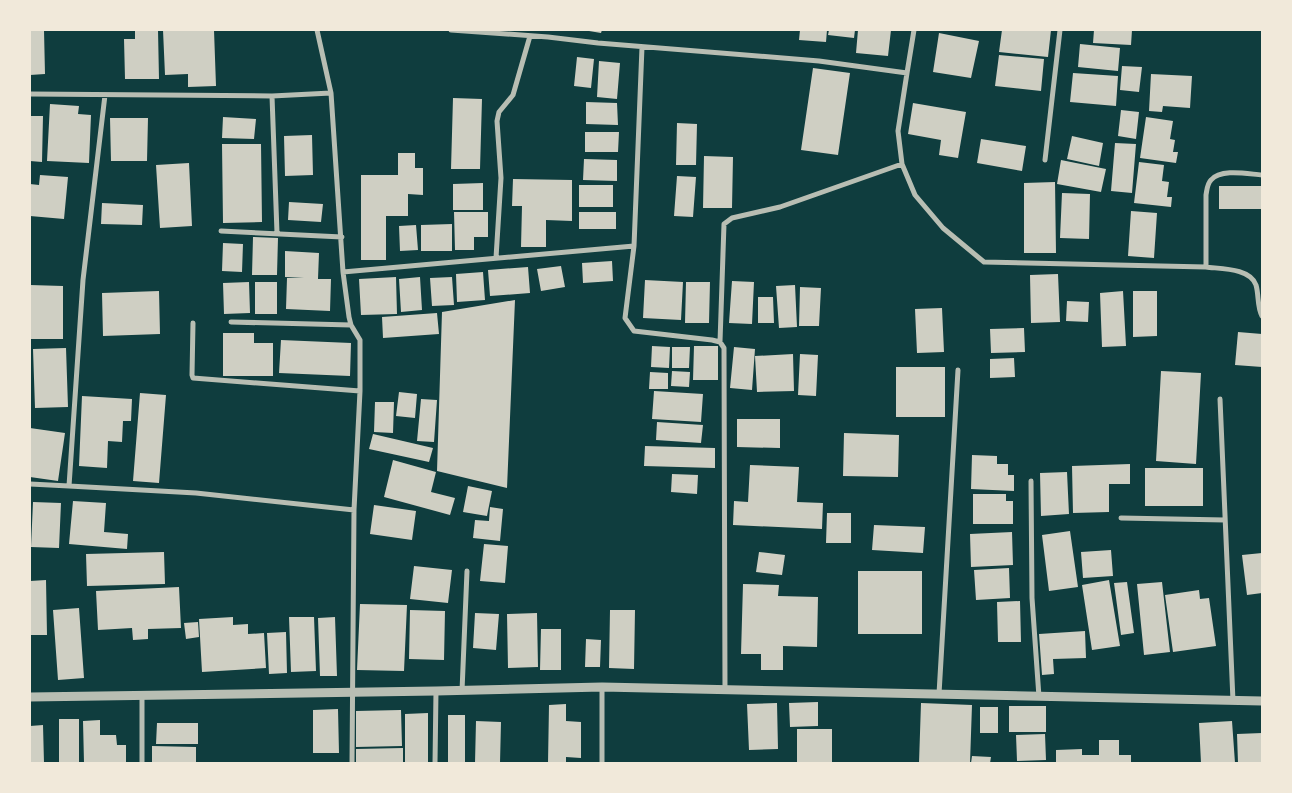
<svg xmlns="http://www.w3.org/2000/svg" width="1292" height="793" viewBox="0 0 1292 793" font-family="Georgia,serif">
<rect width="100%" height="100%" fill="#0f3d3e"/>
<path fill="#cfcfc3" d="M30 30H44L45 74 30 75Z
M135 30H158L159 79H125L124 39H135Z
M163 30H214L216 86 188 87V74L165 75Z
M589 30H602L601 33 589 31Z
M800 30H827L826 42 799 40Z
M829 30H855L854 38 828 35Z
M858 30H891L888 56 856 53Z
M1002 30H1051L1048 57 999 52Z
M1094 30H1132L1131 45 1093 43Z
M939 33 979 41 971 78 933 72Z
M1080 44 1120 48 1118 71 1078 67Z
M999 55 1044 59 1041 91 995 86Z
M577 57 594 59 591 88 574 86Z
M599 61 620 63 617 99 597 97Z
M1122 66 1142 67 1139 92 1120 90Z
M813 68 850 73 838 155 801 150Z
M1073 73 1118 76 1116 106 1070 102Z
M1151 74 1192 76 1190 108 1163 106 1162 112 1149 111Z
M453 98 482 99 480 169H451Z
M586 102 617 103 618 125 586 124Z
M913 103 966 112 958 158 939 155 941 140 908 134Z
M50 104 79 106 78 114 91 115 89 163 47 161Z
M1121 110 1139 112 1136 139 1118 136Z
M30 116H43L42 162 30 161Z
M223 117 256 119 254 139 222 138Z
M1146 117 1173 121 1170 139 1175 140 1173 152H1178L1176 163 1140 158Z
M110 118H148L147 161H111Z
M677 123 697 124 696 165H676Z
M585 132H619L618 152H585Z
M312 135 313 175 285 176 284 136Z
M1072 136 1103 143 1099 166 1067 159Z
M981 139 1026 146 1022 171 977 163Z
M1115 143 1136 144 1132 193 1111 191Z
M222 144H261L262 222 223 223Z
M398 153H415V168H423V195L408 194V216H386V260H361V175H398Z
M704 156 733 157 732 208H703Z
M584 159 617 160V181L583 180Z
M1061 160 1106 169 1101 192 1057 184Z
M1139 162 1164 165 1162 181 1169 182 1167 197H1172L1171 207 1134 203Z
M189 163 192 226 160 228 156 165Z
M40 175 68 177 64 219 30 216V184L39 185Z
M677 176 696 177 693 217 674 216Z
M513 179 572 180V221L546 220V247H521L522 206H512Z
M1055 182 1056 253H1024V183Z
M483 183V210H453V184Z
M579 185H613V207H579Z
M1219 186H1262V209H1219Z
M1062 193 1090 194 1089 239 1060 238Z
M289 202 323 204 321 222 288 220Z
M102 203 143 205 142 225 101 224Z
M1131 211 1157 213 1154 258 1128 256Z
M454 212H488V237H474V250H455Z
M579 212H616V229H579Z
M452 224V251H421V225Z
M416 225 418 250 400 251 399 226Z
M253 237 278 238 277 275H252Z
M223 243 243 244 242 272 222 271Z
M285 251 319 253 318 279H331L330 311 286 309 287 278H304L285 277Z
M612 261 613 281 583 283 582 263Z
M561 266 565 287 541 291 537 269Z
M528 267 530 293 490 296 488 270Z
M483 272 485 300 457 302 456 274Z
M1058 274 1060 322 1031 323 1030 275Z
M396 277 397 314 361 315 359 279Z
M420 277 422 310 401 312 399 279Z
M452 277 454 305 432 306 430 278Z
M645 280 683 282 681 320 643 318Z
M732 281 754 282 752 324 729 323Z
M249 282 250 313 224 314 223 283Z
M255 282H277V314H255Z
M686 282H710L709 323H685Z
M30 285 63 286V339H30Z
M795 285 797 327 779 328 776 286Z
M800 287 821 288 819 326H799Z
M159 291 160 334 103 336 102 293Z
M1123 291 1126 346 1102 347 1100 293Z
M1133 291H1157V336L1133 337Z
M758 297H773L774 323H758Z
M515 300 507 488 437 471 442 312Z
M1067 301 1089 302 1088 322 1066 321Z
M942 308 944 352 917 353 915 309Z
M437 313 439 334 383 338 382 317Z
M1024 328 1025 352 991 353 990 329Z
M1238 332 1262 334V367L1235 365Z
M223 333H254V343H273V376H223Z
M281 340 351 343 350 376 279 373Z
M652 346 670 347 669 368 651 367Z
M694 346H718V380H693Z
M672 347H690L689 368H672Z
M734 347 755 349 752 390 730 388Z
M66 348 68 407 35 408 33 349Z
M793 354 794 391 757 392 755 356Z
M800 354 818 355 816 396 798 395Z
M1014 358 1015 377 990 378V359Z
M896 367H945V417H896Z
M672 371 690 372 689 387 671 386Z
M1161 371 1201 373 1196 464 1156 461Z
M650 372 668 373V389H649Z
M654 391 703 394 701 422 652 419Z
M399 392 417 394 415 418 396 416Z
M140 393 166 395 159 483 133 481Z
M82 396 132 399 131 421H123L122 442 108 441 107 468 79 466Z
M421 399 437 400 434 442 417 441Z
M375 402H394L393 433 374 432Z
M737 419H780V448L737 447Z
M657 422 703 425 701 443 656 440Z
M30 428 65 433 58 481 30 477Z
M844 433 899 435 898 477 843 476Z
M373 434 433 448 429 462 369 449Z
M645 446 715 448V468L644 466Z
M972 455 997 456V464H1008V475H1014V491L971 489Z
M393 460 436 472 431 492 455 498 450 515 384 497Z
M1130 464V484H1109V512L1073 513 1072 466Z
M750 465 799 467 797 502 823 503 822 529 733 525 734 501 748 502Z
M1145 468H1203V506H1145Z
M1067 472 1069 514 1041 516 1040 473Z
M672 474 698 475 697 494 671 492Z
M468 486 492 491 487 516 463 512Z
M973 494H1006V501H1013V524H973Z
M73 501 106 503 104 532 128 534 127 549 69 544Z
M33 502 61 503 59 548 31 547Z
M374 505 416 511 412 540 370 534Z
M490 507 503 509 500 541 473 538 475 520 489 521Z
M827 513H851V543H826Z
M874 525 925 527 923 553 872 550Z
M1070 531 1078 587 1049 591 1042 535Z
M1012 532 1013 565 971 567 970 534Z
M484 544 508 546 505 583 480 581Z
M1111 550 1113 576 1083 578 1081 552Z
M164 552 165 584 87 586 86 554Z
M759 552 785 555 782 575 756 572Z
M1262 553V593L1247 595 1242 555Z
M414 566 452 570 448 603 410 599Z
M1009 568 1010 598 976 600 974 570Z
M858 571H922V634H858Z
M46 580 47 635H30V581Z
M1109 580 1120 646 1092 650 1082 585Z
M1127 582 1134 633 1121 635 1114 583Z
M1162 582 1170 652 1144 655 1137 584Z
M743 584 779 585 778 596 818 597 817 647 783 646V670H761V654H741Z
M179 587 181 628 148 629V639L133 640 132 628 98 630 96 591Z
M1199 590 1200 599 1209 598 1216 646 1173 652 1165 595Z
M1020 601 1021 642H998L997 602Z
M360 604 407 605 404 671 357 670Z
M79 608 84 678 58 680 53 610Z
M410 610 445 611 444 660 409 659Z
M610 610H635L634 669 609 668Z
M475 613 499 614 496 650 473 648Z
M537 613 538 667 508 668 507 614Z
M233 617V625L248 624V634L264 633 266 668 202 672 199 619Z
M289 617H314L316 671 291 672Z
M335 617 337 676H320L318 618Z
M198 622 199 637 186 639 184 623Z
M541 629H561V670H540Z
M1085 631 1086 658 1053 659 1054 674 1042 675 1039 634Z
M286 632 287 673 269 674 267 633Z
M586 639 601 640 600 667H585Z
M818 702V726L790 727 789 703Z
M777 703 778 749 749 750 747 704Z
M921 703 972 705 970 763H919Z
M566 704V721L581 722V758L566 757V763H548L549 705Z
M1009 706H1046V732H1009Z
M980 707H998V733H980Z
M338 709 339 753H313V710Z
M401 710 402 746 356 747V711Z
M428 713V763H405V714Z
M448 715H465V763H448Z
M59 719H79V763H59Z
M100 720V735H116L117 745H126V763H84L83 721Z
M476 721 501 722 500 763H475Z
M1232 721 1235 763H1201L1199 723Z
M157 723H198V744H156Z
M43 725 44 763H30V726Z
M797 729H832V763H797Z
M1262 733V763H1238L1237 734Z
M1045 734 1046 760 1017 761 1016 735Z
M1099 740H1119V755H1131V763H1056V750L1082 749V755H1099Z
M152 746 196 747V763H152Z
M403 748V763H356V749Z
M972 756 991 757 990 763H971Z"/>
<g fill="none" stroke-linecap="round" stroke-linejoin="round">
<path stroke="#b8beb3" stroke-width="5" d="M317 30 331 93 343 272 349 317 351 325 360 340V391L354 510 352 763
M451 30 548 37 598 43 819 61 907 73 914 30
M642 47 634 246 625 318 634 331 712 340 720 342 724 348 725 690
M907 73 898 131 902 164 915 195 943 228 984 262 1206 267C1221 269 1250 268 1256 285 1259 295 1257 307 1262 316
M30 94 272 96 331 93
M272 96 277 233
M1045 160 1060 30
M221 231 342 237
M496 258 501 178 497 121 499 112 513 95 530 36
M1206 267V195C1207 190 1207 184 1211 180 1221 168 1248 174 1262 175
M343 272 634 246
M231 322 351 325
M193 323 192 375 193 378 360 391
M720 342 724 224 732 218 780 207 902 164
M1220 399 1233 701
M1031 481 1032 598 1039 697
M30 484 69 486 83 280 105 95
M69 486 196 493 354 510
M1121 518 1225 520
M462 691 467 571
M939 694 958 370
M142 763V695
M435 763 436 691
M602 763V687"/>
<path stroke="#b8beb3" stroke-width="9" d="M30 697 436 691 602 687 1262 701"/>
</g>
<rect width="1292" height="793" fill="none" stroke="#f1e9da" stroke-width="62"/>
</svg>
